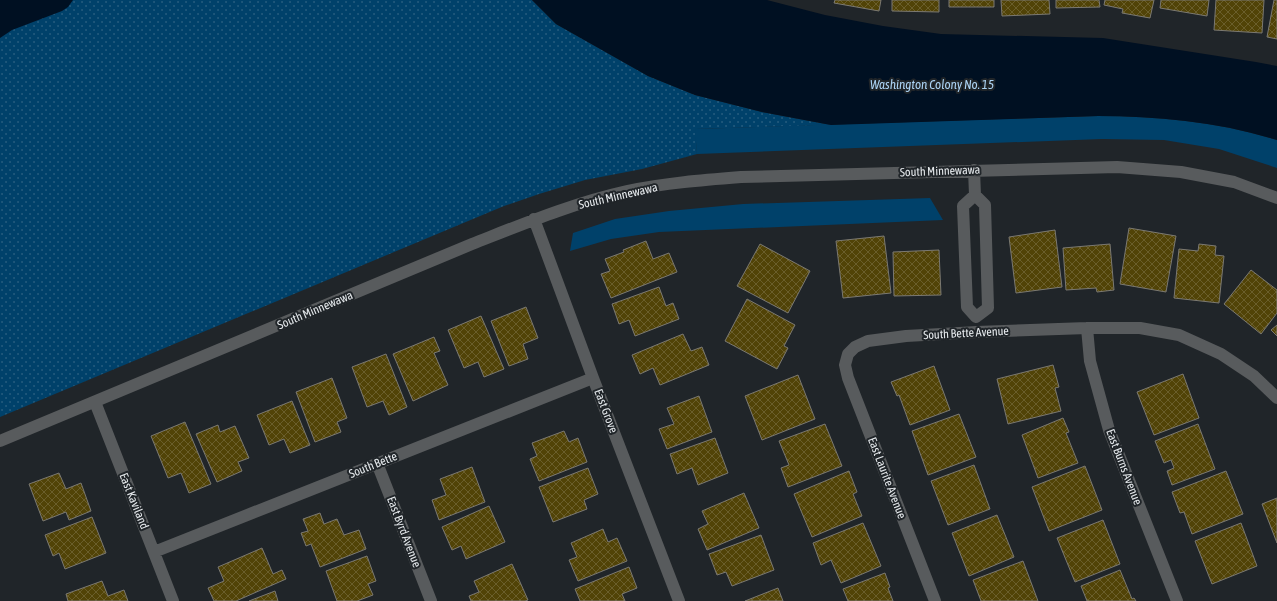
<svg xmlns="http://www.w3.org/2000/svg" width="1277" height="601" viewBox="0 0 1277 601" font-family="'Asap Condensed',sans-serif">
<defs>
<pattern id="grass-dots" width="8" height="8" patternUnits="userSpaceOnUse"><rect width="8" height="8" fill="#00416a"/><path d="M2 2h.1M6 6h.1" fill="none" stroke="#255c7f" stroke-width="1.8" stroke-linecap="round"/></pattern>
<pattern id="building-cross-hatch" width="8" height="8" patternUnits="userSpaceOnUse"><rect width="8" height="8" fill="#514307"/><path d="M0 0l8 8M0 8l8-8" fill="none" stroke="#6a5e2b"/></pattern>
</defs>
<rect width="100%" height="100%" fill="#202529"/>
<path fill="url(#grass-dots)" d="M0 0H532L556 24 648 76 695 95 762 112 831 125 696 129 697 154 642 169 585 180 539 194 504 206 0 417Z"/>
<path fill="#00416a" d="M1098 116C1158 116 1219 122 1277 140V168L1219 149 1164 140 1102 139 697 154 695 129Z
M930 198 943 220 659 232 611 239 570 251 573 233 615 219 669 211 743 204Z"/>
<path fill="#001022" d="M0 0H73L68 7 62 11 12 30 0 38Z
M532 0H767L825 15 883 26 941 34 1103 38 1256 62 1277 66V140C1219 122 1158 116 1098 116L831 125 762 112 695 95 648 76 556 24Z"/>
<path fill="url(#building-cross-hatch)" stroke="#7b7972" d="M835 0H881L879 11 834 3Z
M892 0H939V12L892 11Z
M949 0H994V7H949Z
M1001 0H1049L1050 14 1002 16Z
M1056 0H1099L1100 7 1056 8Z
M1105 0H1154L1150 18 1122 13 1123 9 1104 5Z
M1161 0H1209L1207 16 1160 8Z
M1216 0H1264L1262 33 1214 30Z
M1274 0H1277V39L1267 37Z
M1129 228 1176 236 1166 292 1120 284Z
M1055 230 1062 287 1016 293 1009 237Z
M884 236 891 293 843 298 836 241Z
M646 241 653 259 669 253 677 272 611 298 601 274 610 271 605 259 624 252 623 250Z
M760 244 810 271 788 313 737 286Z
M1110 244 1114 290 1097 292 1096 288 1066 290 1063 248Z
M1199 244 1216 246 1215 255 1224 256 1219 303 1174 298 1179 249 1198 251Z
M939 250 941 295 894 296 893 252Z
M1251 270 1277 290V313L1261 334 1224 304Z
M659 287 666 306 673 303 679 319 635 336 629 320 619 324 612 304Z
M747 299 795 325 784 346 788 348 777 369 725 341Z
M526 307 538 338 523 344 528 359 509 366 491 321Z
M481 316 504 369 484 377 478 362 464 368 448 330Z
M1277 325V336L1271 330Z
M683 334 691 351 702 347 709 365 660 385 653 368 640 374 632 355Z
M434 337 440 351 434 353 448 385 413 401 393 354Z
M386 354 407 407 389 415 383 401 367 407 352 367Z
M1053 365 1059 387 1055 388 1061 411 1008 424 997 379Z
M934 366 950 410 910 425 899 395 897 396 891 382Z
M1183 374 1199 418 1154 435 1137 392Z
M798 375 815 419 762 440 745 396Z
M332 378 347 418 337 422 341 432 315 442 296 392Z
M699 396 712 432 667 449 659 429 674 424 667 408Z
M292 401 310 445 290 453 284 439 269 445 257 415Z
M959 414 976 457 928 475 912 431Z
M1063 418 1069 432 1066 433 1078 463 1038 478 1022 435Z
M185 422 211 484 189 493 181 473 168 478 151 436Z
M825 424 842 466 788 487 781 468 789 465 779 441Z
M1198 424 1215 469 1172 485 1167 471 1174 468 1171 460 1164 463 1155 441Z
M218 425 220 432 235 426 249 458 238 462 242 471 217 482 196 434Z
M564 431 569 442 578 438 587 462 539 481 530 459 537 456 532 443Z
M715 438 728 473 698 485 692 468 677 474 670 454Z
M974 465 990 509 948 525 931 481Z
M1085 466 1102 510 1049 531 1032 487Z
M472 467 485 502 439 520 432 500 446 495 440 479Z
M588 468 598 494 584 500 587 509 553 522 539 487Z
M849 471 857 492 853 494 862 516 812 537 794 494Z
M1226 471 1243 514 1192 534 1184 512 1180 513 1172 492Z
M59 473 66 489 81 483 91 511 69 520 66 512 43 521 29 484Z
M744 493 759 528 707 550 698 529 708 524 702 511Z
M1277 498V543L1262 504Z
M489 506 505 542 466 559 461 546 452 550 442 527Z
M320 513 324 524 337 519 344 535 359 530 366 549 320 567 311 544 306 546 301 533 308 531 303 519Z
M997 515 1014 557 969 576 952 533Z
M92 517 106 553 65 569 59 553 53 556 45 535Z
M1103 520 1120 564 1075 582 1057 538Z
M863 523 881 566 841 583 831 560 821 565 813 543Z
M1241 523 1257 566 1212 584 1195 541Z
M603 529 608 542 617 538 627 561 578 581 569 560 577 557 571 543Z
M761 535 774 570 732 586 726 572 717 575 709 554Z
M262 548 273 574 282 570 286 579 236 601H214L208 588 224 581 218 567Z
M367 556 376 581 368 584 373 595 357 601H337L326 571Z
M1023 561 1038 601H981L973 580Z
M512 564 528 600 525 601H471L469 596 479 592 474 581Z
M629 567 637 588 622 594 625 601H580L575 589Z
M1120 570 1132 599 1134 598 1136 601H1087L1081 586Z
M885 573 890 587 888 588 893 601H848L843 589Z
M102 581 108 596 124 590 128 601H68L66 594Z
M778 588 783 601H745Z
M275 591 278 601H249Z"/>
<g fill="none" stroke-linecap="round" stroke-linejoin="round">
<path stroke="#585b5d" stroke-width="12" d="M974 170 975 195
M975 195 985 205 988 308 976 317 967 307 963 206Z
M534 219 593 378 679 601
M1087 328 1090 361 1109 430 1177 601
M95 402 173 601
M0 441 472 244C523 224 573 203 627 191 665 183 703 180 741 177L1117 167 1181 172 1234 182 1277 198
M377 463 431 601
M154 552 593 378
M935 601 848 378 845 365 848 354 855 347 868 341 906 336 977 332 1087 328H1140L1179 335 1221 354 1254 376 1277 398"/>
</g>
<g text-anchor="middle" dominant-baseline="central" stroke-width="4" stroke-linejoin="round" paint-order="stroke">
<g font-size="12" fill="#e5e9ec" stroke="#202529">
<text transform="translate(940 171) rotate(-2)">South Minnewawa</text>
<text transform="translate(618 196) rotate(-13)">South Minnewawa</text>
<text transform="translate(315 310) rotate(-23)">South Minnewawa</text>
<text transform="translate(966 333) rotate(-3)">South Bette Avenue</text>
<text transform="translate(606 411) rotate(69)">East Grove</text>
<text transform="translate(373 465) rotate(-22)">South Bette</text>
<text transform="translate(1124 467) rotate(69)">East Burns Avenue</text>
<text transform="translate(887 478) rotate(69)">East Laurite Avenue</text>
<text transform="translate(134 501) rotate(68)">East Kaviland</text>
<text transform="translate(404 532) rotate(69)">East Byrd Avenue</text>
</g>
<g font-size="13" font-style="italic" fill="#acd3f4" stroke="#202529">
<text x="932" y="84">Washington Colony No. 15</text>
</g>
</g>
</svg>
